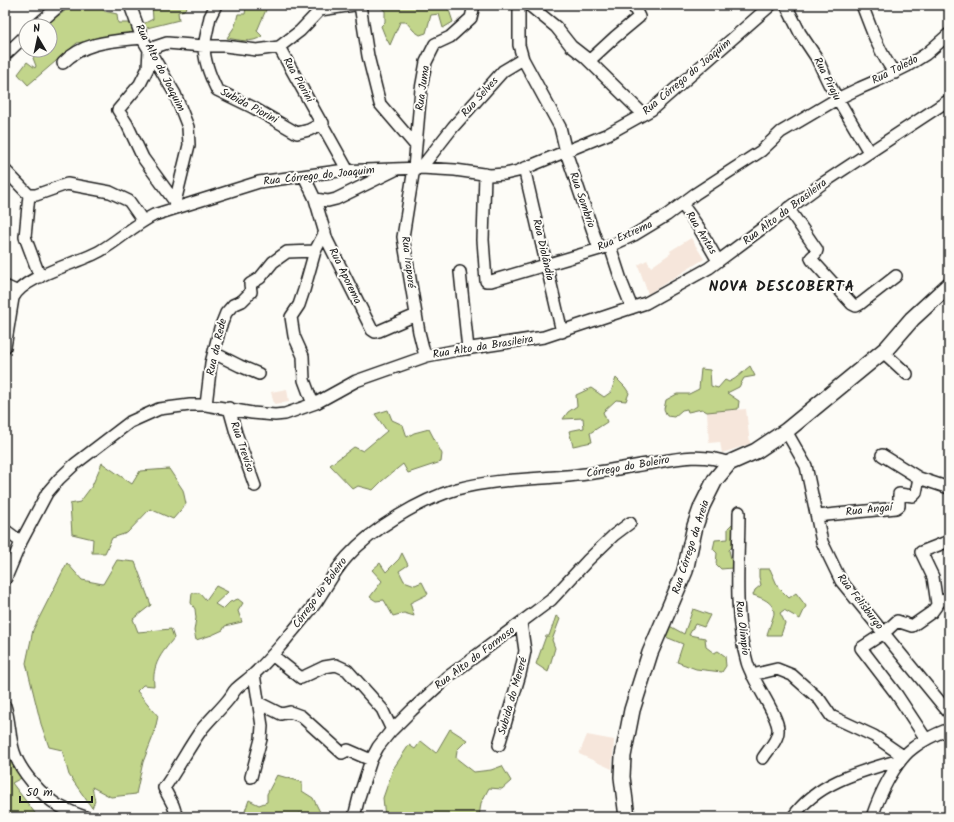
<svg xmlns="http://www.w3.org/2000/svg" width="954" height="822" viewBox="0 0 954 822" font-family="Kalam,sans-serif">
<rect width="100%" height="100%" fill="#fdfcf7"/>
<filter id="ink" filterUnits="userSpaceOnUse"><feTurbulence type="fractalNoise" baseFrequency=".025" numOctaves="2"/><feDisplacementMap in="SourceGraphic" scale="8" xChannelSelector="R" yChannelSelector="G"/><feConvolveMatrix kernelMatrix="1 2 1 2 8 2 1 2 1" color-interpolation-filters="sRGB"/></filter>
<g filter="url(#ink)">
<path fill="#f6e6db" d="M691 238 704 259 648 294 638 265 647 260 651 267 671 253 670 251Z
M287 389 289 402 274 404 271 392Z
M746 409 750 444 722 453 720 442 709 443 707 412Z
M587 735 614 740 612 769 579 754Z"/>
<path fill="#c2d58b" stroke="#6f7854" d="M73 5H100L104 11 117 14 118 23H134L137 32 77 43 28 85 18 74 27 62 35 68 36 66 33 58 40 50H50V26H44Z
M152 5H189L184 10 178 12 179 20 143 29 141 25 153 19Z
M242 5H268L257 31 262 36C252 44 239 40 227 38L235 26 238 14H245L246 8 241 6Z
M378 5H443L449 10 453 22 443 28 439 14 431 15 426 33 420 35 414 31 406 22H400L390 45 385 36 381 26 385 22V11Z
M750 366 755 376 744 378 739 387 727 393 739 401 738 409 707 412 702 409 688 412 687 409 682 410 674 417 667 416 664 409 666 400 677 394H689L699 389 701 369 710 370 711 386 718 388 725 380 729 382C738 378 742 372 750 366Z
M616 378 625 387 629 393 626 401 616 400 603 412 607 422 590 433 592 442 573 446 569 431 584 428 583 418 563 419 568 412 577 406 576 395 591 388 604 397 611 392Z
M388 410 392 420 403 425 407 437 414 433 429 429 442 454 441 462 408 473 403 464 382 481 373 490 358 486 353 489 330 465 354 447 363 451 387 431 375 414Z
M102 463 132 484 140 471 169 469 183 490 186 504 173 519 150 509 127 533 112 538 105 553H92L93 539 72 534 70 504 80 502 92 486Z
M734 522 737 542 729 550 733 568 721 569 716 564 717 553 713 549 715 540 728 539V528Z
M402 553 408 565 399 571 404 581 415 585 422 582 428 594 410 603 414 616 404 613 393 616 384 600 376 601 370 597 382 581 372 570 380 563 386 572 399 559Z
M117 560 135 562 151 605 133 619 138 632 171 629 174 638C161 654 152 664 154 686L143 685 137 691 158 716 154 734 143 762 136 794 111 797 92 787 95 801 92 808 69 775 62 750 49 747 41 724 26 663 33 630 67 563 82 580 103 584Z
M759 569H770L778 587 789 598 796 593 806 606 800 619 784 610 780 613 785 623 781 635H767C768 630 774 616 774 613 774 602 762 598 753 595L755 590 761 585 759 577Z
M216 586 228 592 215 604 223 609 230 602 238 599 243 603 238 611 242 622 225 626 223 630 212 635 196 640 194 631 196 618 195 609 191 603 192 593H200L206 600Z
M693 609 710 615 704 627 695 624 689 635 705 638 706 647 714 653 718 651 725 656 726 666 722 672 696 669 677 662 683 644 661 635 666 624 684 634Z
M556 616 560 619 552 640 555 648 548 672 536 664 546 636H549Z
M450 729 467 740 457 750 456 758 474 772 491 770 502 766 511 781 502 789 489 788 481 803 479 817H385L383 798 393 769 409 745 415 749 421 741 436 753Z
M12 760 25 776 12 783 38 817H5V763Z
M277 775 302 782V791L313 798 320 812 319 817H303L300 813 295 817H255L245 811 249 800 259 805 267 802V794Z"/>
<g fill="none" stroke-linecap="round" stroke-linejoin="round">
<defs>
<path id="street" d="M130 5 142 38 175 94 188 127 189 145 175 202
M216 5 210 17 204 46H225L257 50 279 47
M360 5 368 56 380 104 416 146
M519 5V45L523 59 560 127 566 152 599 249
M529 5 556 27 571 46 585 57 643 114
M786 5 800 33 816 57 829 84 869 152
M862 5C871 28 879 53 895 73
M36 26 60 5
M149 49 167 43 204 46C204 61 210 76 217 90L252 107 297 133 309 130 323 123
M149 49 148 68 140 84 118 110 127 124 143 158 175 202 174 207
M5 55 26 35
M589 61 615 37 639 17 633 5
M63 63C84 41 114 41 142 38
M421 168 453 127 503 71 523 59
M524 168 562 332
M5 170 29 195H36L67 184 110 192 129 201 143 221
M348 171 279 47 300 31 320 10 354 5
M485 174 483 240 486 281H491L610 246 634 235 667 215 695 194 761 151 781 132 837 99 860 88 883 78 907 66 926 54 949 34
M304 176 315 199 327 240 372 330 375 332 379 331 416 315
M29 195 25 237 40 277
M315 199 328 201 336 199 395 170
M682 204 699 228 718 261
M788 208 817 250 816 253 811 258 812 260 852 304 856 306 860 304 896 276
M610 246 622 283 632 308
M460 272 468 349
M5 286 16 291
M5 347 13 298C23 276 79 263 100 251 119 240 134 225 154 215L259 182 338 171 421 168 455 170 490 175 505 174 518 171 608 134 651 110 771 5
M882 351 907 374
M214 353 240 366 259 374
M425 356 419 332 403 237 414 168 421 89 426 62 435 44 450 37 471 18 474 5
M313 404 304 380 303 356 294 336 291 317 299 305 304 290 315 251 325 232
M206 405 211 363 220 328 226 313 233 305 242 301 251 292 250 284 260 278 273 262 287 252 315 251
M229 408 236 433 255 486
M786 431 806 466 822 542 841 581 949 713
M882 455 919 478 949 488
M739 512C739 561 733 614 747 662 751 679 780 717 778 731 778 740 768 750 763 758
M817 516 896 508 899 506V494L913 496 916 493 919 478
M5 530 21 542
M5 580 21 542 47 493 59 479 75 464 130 422 159 409 190 405H206L252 413 275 415 285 414 316 403 356 381 427 356 458 350 544 337 646 303 709 268 823 183 949 100
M937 604 933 577 921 552 949 541
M272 655 301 678 324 667 336 665 347 670 382 709 392 730
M752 675 777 669 792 675 820 700 831 716 874 736 903 756
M259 703 281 714 290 712 301 716 342 753 348 750 371 760
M5 706C10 721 9 737 14 752 20 771 42 796 59 806 67 810 76 814 85 817
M926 739 897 695 861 648 884 633 897 621 912 626 932 612 940 601 949 599
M499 745 520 674 525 651 521 623
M251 777 261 739 262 726 254 674
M177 817 173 805 164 788C178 769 188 748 202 729 210 719 220 710 228 700 231 697 233 692 236 689 242 683 249 679 255 673 269 660 281 645 293 631 301 621 310 611 317 601 327 586 335 570 347 557 373 528 420 500 457 489 502 477 548 480 593 473 613 470 633 466 653 463 679 458 703 453 729 463
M354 817 359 797 371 760 378 747 390 732 412 710 449 676 551 600 588 560 614 535 630 523
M793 817C817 782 862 771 900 760
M872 817C879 796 895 761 913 748 924 739 936 734 949 729"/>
<path id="secondary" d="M627 817 622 777 623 756 632 710 650 653 685 571 695 526 702 506 715 480 729 463 756 451 786 431 887 348 912 319 949 285"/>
</defs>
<use href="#street" stroke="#1c1c1c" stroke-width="14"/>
<use href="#secondary" stroke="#1c1c1c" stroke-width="18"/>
<use href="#street" stroke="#fdfcf7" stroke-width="11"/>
<use href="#secondary" stroke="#fdfcf7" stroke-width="15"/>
</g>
</g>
<g text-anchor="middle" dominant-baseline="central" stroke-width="4" stroke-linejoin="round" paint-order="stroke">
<g font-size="11" fill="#1c1c1c" stroke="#fdfcf7">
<text transform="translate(160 68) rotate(63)">Rua Alto do Joaquim</text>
<text transform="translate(895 70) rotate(-27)">Rua Toledo</text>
<text transform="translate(687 77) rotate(-40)">Rua Córrego do Joaquim</text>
<text transform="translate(827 79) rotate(63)">Rua Piraju</text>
<text transform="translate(298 80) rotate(60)">Rua Piorini</text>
<text transform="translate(423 88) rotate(-82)">Rua Juma</text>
<text transform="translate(480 97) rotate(-48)">Rua Selves</text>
<text transform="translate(249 106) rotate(28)">Subida Piorini</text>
<text transform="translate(319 176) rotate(-6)">Rua Córrego do Joaquim</text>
<text transform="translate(582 200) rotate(71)">Rua Sombrio</text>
<text transform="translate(785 212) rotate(-37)">Rua Alto da Brasileira</text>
<text transform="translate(701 233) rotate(58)">Rua Antas</text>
<text transform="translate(625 236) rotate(-24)">Rua Extrema</text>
<text transform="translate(543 250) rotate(77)">Rua Diolândia</text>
<text transform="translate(408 262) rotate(83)">Rua Iraporé</text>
<text transform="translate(345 276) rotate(64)">Rua Aporema</text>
<text transform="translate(217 347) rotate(-77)">Rua da Rede</text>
<text transform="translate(483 347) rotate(-9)">Rua Alto da Brasileira</text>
<text transform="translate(242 447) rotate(71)">Rua Treviso</text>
<text transform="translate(628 467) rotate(-10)">Córrego do Boleiro</text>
<text transform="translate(869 510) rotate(-6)">Rua Angaí</text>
<text transform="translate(691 547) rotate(-72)">Rua Córrego da Areia</text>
<text transform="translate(320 593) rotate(-54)">Córrego do Boleiro</text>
<text transform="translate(860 602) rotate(52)">Rua Felisburgo</text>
<text transform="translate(742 628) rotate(83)">Rua Olímpio</text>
<text transform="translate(475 658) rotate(-37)">Rua Alto do Formoso</text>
<text transform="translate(513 696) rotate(-74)">Subida do Mereré</text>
</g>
<g font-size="15" font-weight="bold" letter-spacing="1" fill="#1c1c1c" stroke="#fdfcf7">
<text x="782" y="287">NOVA DESCOBERTA</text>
</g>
</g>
<rect width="954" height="822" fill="none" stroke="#fdfcf7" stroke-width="20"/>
<rect x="10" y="10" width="934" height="802" fill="none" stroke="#1c1c1c" stroke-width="1.5" filter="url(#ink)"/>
<g transform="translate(38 38) rotate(351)"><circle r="19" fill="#fdfcf7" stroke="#a3a29f"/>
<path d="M0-3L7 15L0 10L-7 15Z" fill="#1c1c1c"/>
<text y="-6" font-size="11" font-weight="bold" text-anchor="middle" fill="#1c1c1c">N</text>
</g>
<path d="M20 796v6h72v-6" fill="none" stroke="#1c1c1c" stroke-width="2"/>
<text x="26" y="796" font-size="12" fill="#1c1c1c" stroke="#fdfcf7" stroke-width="3" paint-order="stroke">50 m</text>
</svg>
